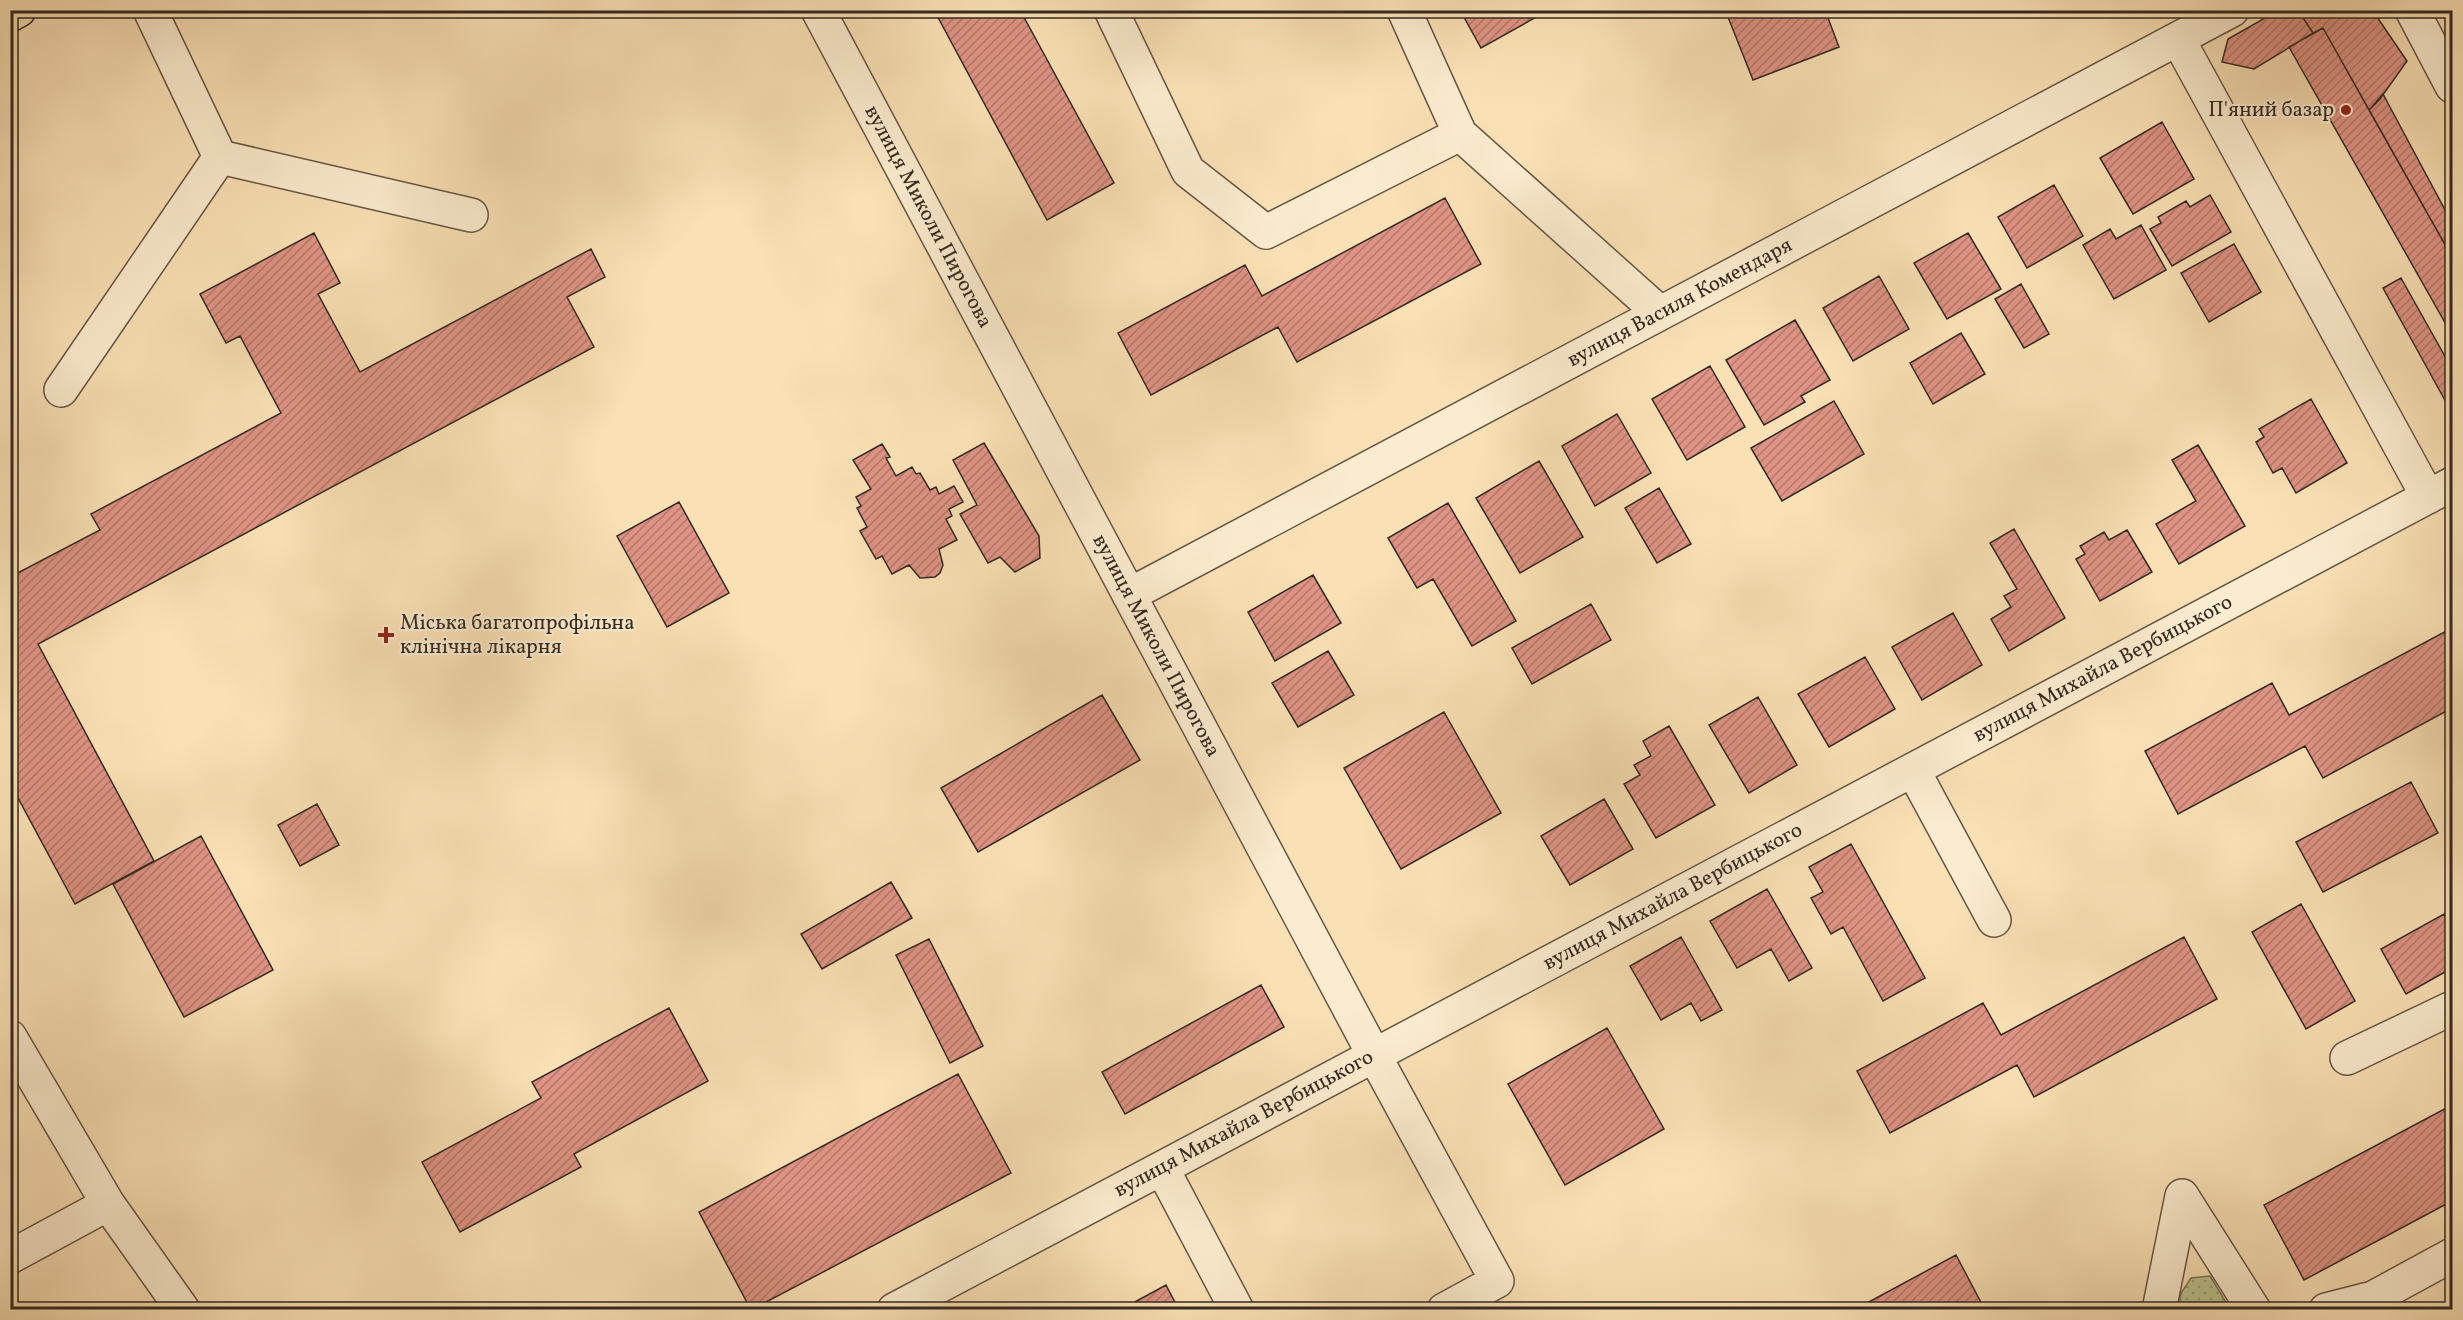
<svg xmlns="http://www.w3.org/2000/svg" width="2463" height="1320" viewBox="0 0 2463 1320" font-family="Vollkorn,serif">
<defs>
<pattern id="grass-dots" width="8" height="8" patternUnits="userSpaceOnUse" patternTransform="scale(1.5)"><rect width="8" height="8" fill="#bbc390"/><path d="M2 2h.1M6 6h.1" fill="none" stroke="#999e75" stroke-width="1.8" stroke-linecap="round"/></pattern>
<pattern id="building-hatch" width="6" height="6" patternUnits="userSpaceOnUse" patternTransform="scale(1.5)"><rect width="6" height="6" fill="#df9384"/><path d="M-1 1l2-2M0 6l6-6M5 7l2-2" fill="none" stroke="#b5786c"/></pattern>
</defs>
<rect width="100%" height="100%" fill="#fae1b5"/>
<filter id="stains"><feTurbulence type="fractalNoise" baseFrequency=".00333" numOctaves="4"/><feColorMatrix values="0 0 0 0 .2 0 0 0 0 .09 0 0 0 0 .02 0 0 0 .5 -.17"/></filter>
<radialGradient id="worn" r=".72"><stop offset=".6" stop-color="#630" stop-opacity="0"/><stop offset="1" stop-color="#630" stop-opacity=".3"/></radialGradient>
<path fill="url(#grass-dots)" stroke="#777658" stroke-width="1.5" d="M2210 1276 2230 1309H2179L2181 1293 2191 1278Z"/>
<path fill="url(#building-hatch)" stroke="#332921" stroke-width="1.5" d="M934 10H1020L1114 183 1047 220Z
M1460 10H1549L1481 48Z
M1731 10H1825L1839 47 1753 80 1726 12Z
M2279 10H2298L2313 33 2254 69 2222 62 2228 39Z
M2298 10H2368L2374 18 2377 17 2407 61 2380 99 2369 110 2323 28 2313 33Z
M2323 28 2452 257V335L2289 47Z
M2383 94 2452 223V257L2369 110Z
M2162 122 2194 179 2133 214 2100 158Z
M2054 185 2083 236 2027 268 1998 217Z
M2210 195 2231 232 2172 266 2150 229 2161 223 2158 217 2186 201 2190 207Z
M1445 198 1481 264 1297 362 1278 327 1151 395 1118 333 1245 265 1262 296Z
M2141 225 2166 270 2114 299 2083 245 2110 229 2116 239Z
M314 233 340 283 318 294 360 372 591 249 605 277 567 297 594 347 38 644 154 861 75 904 10 783V577L100 530 91 514 281 413 240 336 226 343 200 294Z
M1968 233 2001 289 1947 319 1914 263Z
M2234 244 2261 292 2209 322 2181 273Z
M1879 276 1909 329 1853 361 1823 308Z
M2401 278 2452 369V413L2383 288Z
M2021 284 2049 334 2024 348 1995 299Z
M1795 320 1830 380 1801 396 1805 402 1764 425 1726 360Z
M1961 333 1985 374 1933 404 1910 363Z
M1710 366 1745 427 1687 460 1652 399Z
M2311 399 2347 463 2296 493 2282 468 2273 473 2256 442 2264 437 2259 429Z
M1834 401 1864 454 1782 501 1751 448Z
M1617 414 1651 473 1595 506 1562 446Z
M984 443 1039 536 1040 558 1015 572 1000 557 988 563 960 514 977 505 953 460Z
M882 444 890 457 886 458 896 476 912 467 916 474 920 473 930 490 936 487 939 494 954 486 963 502 949 509 952 516 946 519 957 540 939 549 943 565 940 573 935 577 920 578 909 565 892 574 882 556 876 559 860 531 867 527 857 508 861 506 856 497 871 489 853 460Z
M2198 445 2245 526 2179 564 2156 524 2196 501 2172 460Z
M1539 461 1583 537 1520 573 1476 498Z
M1659 488 1691 544 1657 563 1625 508Z
M679 502 729 593 667 627 617 536Z
M1448 503 1516 621 1472 646 1433 579 1417 588 1388 538Z
M2014 529 2065 618 2009 651 1991 619 2011 607 2004 596 2017 589 1990 543Z
M2127 530 2152 572 2100 601 2076 559 2085 554 2080 546 2104 532 2109 540Z
M1313 575 1341 623 1275 661 1248 612Z
M1591 604 1611 640 1532 684 1512 648Z
M1953 613 1982 665 1922 700 1892 647Z
M2452 628V708L2323 778 2305 746 2178 814 2145 751 2272 683 2289 715Z
M1328 651 1354 695 1298 727 1272 683Z
M1865 657 1895 709 1829 747 1798 694Z
M1102 695 1140 760 978 852 941 788Z
M1758 697 1797 765 1749 793 1709 725Z
M1444 712 1501 813 1401 869 1344 768Z
M1669 726 1715 805 1656 838 1624 784 1640 775 1634 765 1651 756 1643 741Z
M2411 782 2438 833 2323 892 2296 842Z
M1604 799 1633 849 1570 885 1541 836Z
M317 804 339 845 300 866 278 825Z
M201 836 273 970 184 1017 113 884Z
M1851 844 1925 978 1883 1001 1843 927 1831 934 1811 898 1823 892 1809 867Z
M891 882 912 918 822 969 801 934Z
M1767 889 1812 968 1789 981 1771 949 1737 968 1710 921Z
M2301 904 2355 1001 2306 1029 2252 932Z
M2444 914 2452 930V968L2406 994 2381 949Z
M1681 937 1722 1010 1701 1021 1691 1003 1661 1020 1630 966Z
M2184 937 2217 999 2034 1097 2017 1065 1890 1133 1857 1071 1983 1003 2001 1035Z
M929 939 983 1046 950 1063 896 955Z
M1261 985 1284 1027 1125 1114 1102 1072Z
M669 1008 708 1081 574 1154 581 1167 460 1232 422 1162 541 1098 532 1082Z
M1607 1028 1664 1129 1565 1185 1508 1084Z
M958 1074 1011 1173 751 1310 699 1212Z
M2452 1105V1201L2304 1280 2264 1205Z
M1956 1255 1985 1310H1854Z
M1166 1285 1179 1310H1120Z"/>
<g fill="none" stroke-linecap="round" stroke-linejoin="round">
<defs>
<path id="minor" d="M818 10 1374 1055 1497 1281 1444 1310
M1111 10 1188 171 1266 232 1460 134
M1404 10 1460 134 1660 313
M2412 10 2452 86
M2178 39 2428 497
M220 157 471 215
M61 390 220 157 150 10
M1129 595 2232 10
M1913 770 1994 920
M10 1037 108 1204 183 1310
M2347 1058 2452 1008
M1162 1168 1237 1310
M10 1257 108 1204
M894 1310 2452 484
M2159 1310 2182 1196 2254 1310
M2326 1310 2373 1298 2452 1255"/>
<path id="major" d="M10 15 19 10"/>
</defs>
<use href="#minor" stroke="#655746" stroke-width="36"/>
<use href="#major" stroke="#332921" stroke-width="36"/>
<use href="#minor" stroke="#fceccf" stroke-width="33"/>
<use href="#major" stroke="#fae1b5" stroke-width="33"/>
</g>
<g fill="#8f2418" stroke="#fceccf" stroke-width="2">
<circle cx="2346" cy="110" r="6"/>
<path d="M383 626h6v6h6v6h-6v6h-6v-6h-6v-6h6z"/>
</g>
<g text-anchor="middle" dominant-baseline="central" stroke-width="4.5" stroke-linejoin="round" paint-order="stroke">
<g font-size="21" fill="#332921" stroke="#fceccf" text-anchor="end">
<text x="2334" y="110">П'яний базар</text>
<text x="400" y="623" text-anchor="start">Міська багатопрофільна<tspan x="400" dy="24">клінічна лікарня</tspan></text>
</g>
<g font-size="21" fill="#332921" stroke="#fceccf">
<text transform="translate(928 217) rotate(62)">вулиця Миколи Пирогова</text>
<text transform="translate(1680 303) rotate(-28)">вулиця Василя Комендаря</text>
<text transform="translate(1156 646) rotate(62)">вулиця Миколи Пирогова</text>
<text transform="translate(2103 669) rotate(-28)">вулиця Михайла Вербицького</text>
<text transform="translate(1673 897) rotate(-28)">вулиця Михайла Вербицького</text>
<text transform="translate(1244 1124) rotate(-28)">вулиця Михайла Вербицького</text>
</g>
</g>
<rect width="2463" height="1320" fill="none" stroke="#fae1b5" stroke-width="36"/>
<rect x="12" y="12" width="2439" height="1296" fill="none" stroke="#332921" stroke-width="3"/>
<rect x="18" y="18" width="2427" height="1284" fill="none" stroke="#332921" stroke-width="1.5"/>
<rect width="100%" height="100%" filter="url(#stains)"/>
<rect width="100%" height="100%" fill="url(#worn)"/>
</svg>
